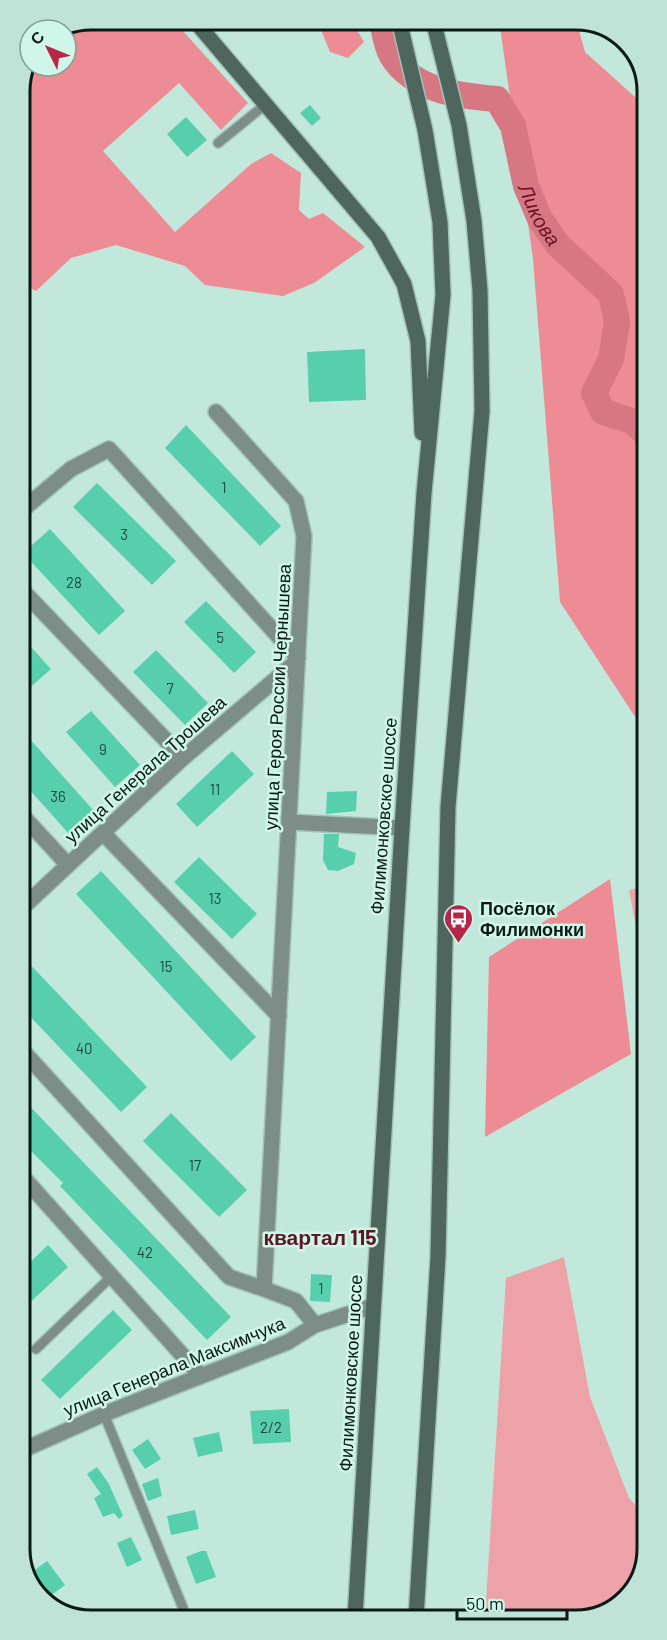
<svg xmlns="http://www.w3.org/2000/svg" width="667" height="1640" viewBox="0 0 667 1640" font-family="Barlow,sans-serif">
<rect width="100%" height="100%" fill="#c2e8db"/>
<path fill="#eda2a8" d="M646 886V979L629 890Z
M564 1257 590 1397 629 1498 647 1519V1550L633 1592 599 1617 485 1618 506 1278Z"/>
<path fill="#ee8c96" d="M91 20H173L248 103 221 130 179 83 103 151 175 232 251 164 271 153 301 173 299 210 309 219 323 213 365 247 314 283 283 296 205 285 185 266 116 245 71 258 36 291 20 283V86L30 64V66H66L65 30Z
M317 20H351L364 42 348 58 330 52Z
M499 20H576L585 52 644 105 645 732 560 602 533 259Z
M610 879 631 1054 485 1137 489 957Z"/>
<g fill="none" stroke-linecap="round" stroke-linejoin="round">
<path stroke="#d67781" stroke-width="26" id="s1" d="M382 20C384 31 386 46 392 56 414 91 459 96 497 99L513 126 526 186 540 219 558 245 611 294 617 322 611 359 594 393 603 412 632 421 645 433"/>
</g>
<path fill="#57cfad" d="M310 105 321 118 312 126 300 113Z
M186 117 207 140 187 157 167 134Z
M365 349 366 400 309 402 307 352Z
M186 425 281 526 260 546 165 448Z
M97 483 176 561 152 585 73 507Z
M50 529 125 611 99 635 23 553Z
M206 601 256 652 234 673 184 622Z
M21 636 51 669 26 691 21 685Z
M156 650 208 703 185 725 133 672Z
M91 711 140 765 115 787 66 732Z
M21 729 94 811 69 834 21 780Z
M232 751 254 774 197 827 176 804Z
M357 791 356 811 326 814 327 792Z
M324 834H339L338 847 356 853 354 864 338 871 328 870 323 860Z
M199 857 257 914 232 939 174 882Z
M101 871 256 1037 231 1061 76 894Z
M22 956 147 1087 121 1112 22 1008Z
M22 1098 231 1317 207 1340 60 1186 63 1183 22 1142Z
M171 1113 247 1190 219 1217 143 1141Z
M48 1245 68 1267 23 1309 22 1270Z
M311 1274 332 1275 330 1302 310 1301Z
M113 1310 132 1330 60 1399 41 1380Z
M289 1409 291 1442 253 1444 250 1411Z
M219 1432 223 1451 198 1457 193 1438Z
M148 1439 161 1459 145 1469 132 1450Z
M97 1467 109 1484 123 1516 119 1519 114 1513 103 1517 94 1498 101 1494 87 1474Z
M158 1478 162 1496 148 1501 142 1484Z
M195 1510 199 1529 171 1535 167 1516Z
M131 1537 142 1560 127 1567 117 1543Z
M201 1551H206L216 1577 196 1584 186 1557Z
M47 1561 65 1585 46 1599 28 1575Z"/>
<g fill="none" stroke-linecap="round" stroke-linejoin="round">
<defs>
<path id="lane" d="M218 143 266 104
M36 1349 113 1275
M104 1414 183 1608"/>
<path id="street" d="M216 412 296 501 304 536 264 1289 296 1301 315 1325
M21 511 71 469 109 449 298 658
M21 589 183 758
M21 814 68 865
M289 822 402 828
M103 833 279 1016
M22 908 183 758 297 661
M22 1050 229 1277 264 1289
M22 1176 201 1376
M23 1450 104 1414 288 1342 315 1325 373 1306"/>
<path id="secondary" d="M194 20 378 237 404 284 418 341 422 433
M355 1618 402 828 424 493 443 295 440 222 425 130 399 20
M416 1618 438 1257 448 807 482 411 480 290 474 221 459 125 433 20"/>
</defs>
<use href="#lane" stroke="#a1c3b8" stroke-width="12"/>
<use href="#street" stroke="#a1c3b8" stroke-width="18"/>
<use href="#secondary" stroke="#a1c3b8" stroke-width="18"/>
<use href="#lane" stroke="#7d8d87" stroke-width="9"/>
<use href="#street" stroke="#7d8d87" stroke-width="15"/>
<use href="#secondary" stroke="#4f665e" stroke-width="15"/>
</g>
<defs>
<symbol id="bus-pin" viewBox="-11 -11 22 30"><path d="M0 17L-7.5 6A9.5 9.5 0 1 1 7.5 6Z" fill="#b82647" stroke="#cff6e8"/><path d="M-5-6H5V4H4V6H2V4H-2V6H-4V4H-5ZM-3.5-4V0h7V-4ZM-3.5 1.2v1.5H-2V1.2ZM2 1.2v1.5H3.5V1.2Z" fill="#fff"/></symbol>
</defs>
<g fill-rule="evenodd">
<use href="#bus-pin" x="442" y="902" width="33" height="45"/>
</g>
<g text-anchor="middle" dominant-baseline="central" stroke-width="5" stroke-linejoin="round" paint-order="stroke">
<g font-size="15" fill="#1f473c">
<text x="224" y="487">1</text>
<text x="124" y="534">3</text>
<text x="74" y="582">28</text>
<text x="220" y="637">5</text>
<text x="170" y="688">7</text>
<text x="103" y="749">9</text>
<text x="215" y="789">11</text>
<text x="58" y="796">36</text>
<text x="215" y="898">13</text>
<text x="166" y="966">15</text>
<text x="84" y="1048">40</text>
<text x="195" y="1165">17</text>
<text x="145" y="1252">42</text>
<text x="321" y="1288">1</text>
<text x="271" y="1427">2/2</text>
</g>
<g font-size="18" fill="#0c1a16" stroke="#cff6e8">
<text transform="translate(277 697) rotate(-87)">улица Героя России Чернышева</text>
<text transform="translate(145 769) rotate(-42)">улица Генерала Трошева</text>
<text transform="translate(383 816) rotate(-86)">Филимонковское шоссе</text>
<text transform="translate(174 1366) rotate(-22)">улица Генерала Максимчука</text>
<text transform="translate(350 1373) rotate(-87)">Филимонковское шоссе</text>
</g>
<g font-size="18" font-weight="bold" fill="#0c1a16" stroke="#cff6e8" text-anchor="start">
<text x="480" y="908">Посёлок<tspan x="480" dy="21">Филимонки</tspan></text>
</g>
<g font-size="20" font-style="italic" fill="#691326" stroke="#cff6e8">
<text stroke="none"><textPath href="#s1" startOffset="280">Ликова</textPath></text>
</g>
<g font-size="21" font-weight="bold" fill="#5c1724" stroke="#cff6e8">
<text x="320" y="1236">квартал 115</text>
</g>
</g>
<path d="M0 0H667V1640H0ZM91 30H576A61 61 0 0 1 637 91V1549A61 61 0 0 1 576 1610H91A61 61 0 0 1 30 1549V91A61 61 0 0 1 91 30Z" fill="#bfe4d7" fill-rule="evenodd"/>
<path fill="none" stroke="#0c1a16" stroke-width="3" d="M91 30H576A61 61 0 0 1 637 91V1549A61 61 0 0 1 576 1610H91A61 61 0 0 1 30 1549V91A61 61 0 0 1 91 30Z"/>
<g transform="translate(48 48) rotate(313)"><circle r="28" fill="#cff6e8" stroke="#819e94" stroke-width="1.5"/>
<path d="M0-4.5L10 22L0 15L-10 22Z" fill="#b82647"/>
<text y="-9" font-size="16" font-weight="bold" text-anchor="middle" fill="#0c1a16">С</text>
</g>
<path d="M457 1610v9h110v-9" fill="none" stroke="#0c1a16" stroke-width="3"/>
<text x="466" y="1610" font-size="18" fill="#0c1a16" stroke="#cff6e8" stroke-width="4.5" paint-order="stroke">50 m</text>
</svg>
